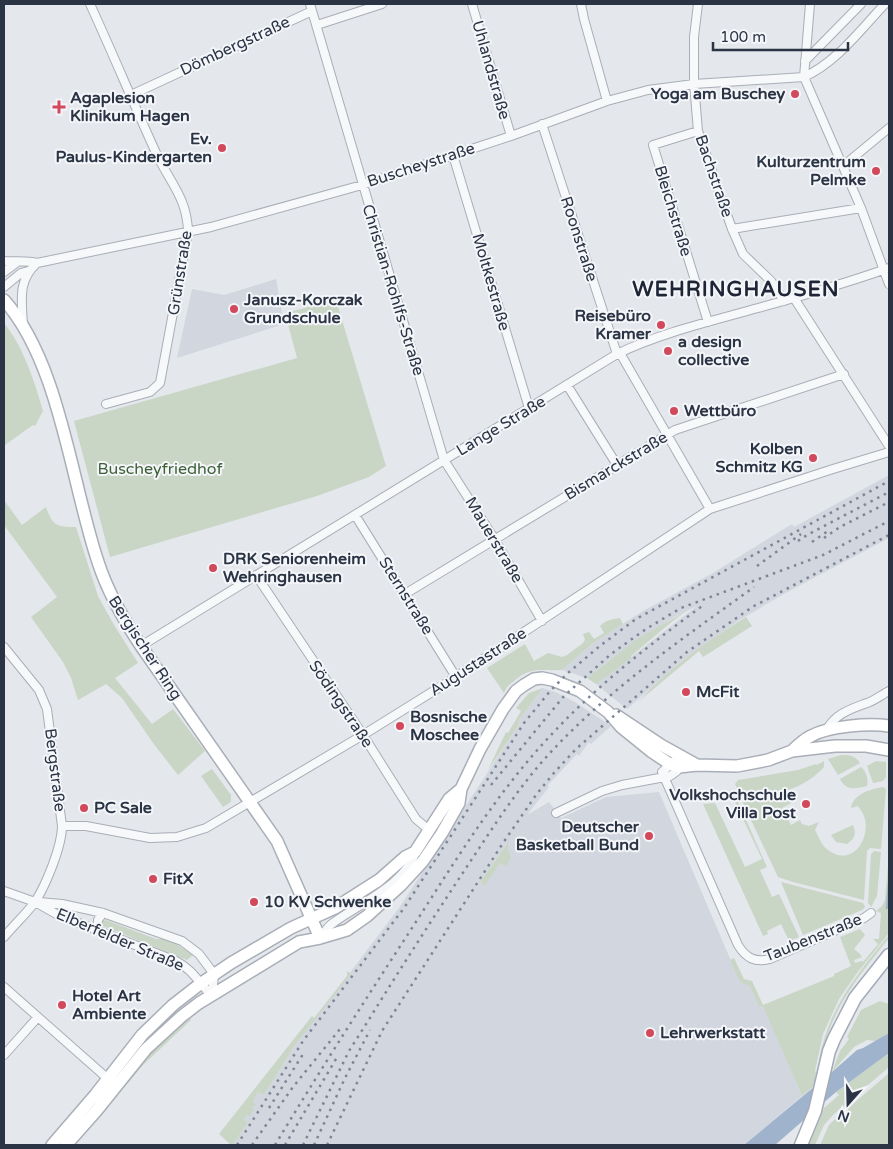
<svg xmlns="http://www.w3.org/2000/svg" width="893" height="1149" viewBox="0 0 893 1149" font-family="'Varela Round',sans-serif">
<rect width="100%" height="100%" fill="#e4e7ec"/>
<path fill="#d2d6de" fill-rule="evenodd" d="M276 279 284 324 177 358 192 289 224 295Z
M889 475V538L782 595 738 621 682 661 627 709 596 684 697 606 674 617 612 658 587 678 562 670 593 643 643 611 713 573 792 524 794 527Z
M543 688 555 692 575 702 611 726 591 744 589 742 579 756 577 754 548 785 549 787 527 815 549 802 561 818 606 797 659 792 740 982 750 986 759 1007 763 1005 802 1096 744 1145H233L248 1122 244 1120 254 1105 252 1102 258 1092 264 1095 295 1045 399 908 518 726 519 720ZM507 843 508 850 485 886 480 882Z"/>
<path fill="#c9d6c5" d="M336 300 386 466 369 477 317 496 110 557 74 421 297 358 285 313Z
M4 323C24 348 34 380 43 411L35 426 33 425 5 445 4 443Z
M4 500 22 525 46 507C53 526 56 527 76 527L98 596 114 625 138 663 115 678 152 724 173 709 205 751 178 775 153 743 122 698 106 684 78 700 71 678 63 662 31 617 57 597 4 525Z
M688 610 674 620 631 656V658L596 684 587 678 637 639Z
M746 617 752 626 703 657 699 651 638 702C669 668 707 641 746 617Z
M620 618 623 624 593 643 562 670C541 671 531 666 514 681 509 685 506 687 504 693L487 668 525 644 534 661 548 653 562 657 567 655 583 643 585 640 583 634 589 632 594 639 604 633 600 626C606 620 612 619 620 618Z
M543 688 519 720 518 726 488 770 506 732 508 733 521 711 516 708 529 693Z
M841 755C849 755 855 755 860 763L838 775 828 759Z
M824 761V767C807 786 780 796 755 795 747 794 738 793 735 784L738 780 798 770 816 764 817 765Z
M876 761 886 762V777L883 781 873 783 867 766Z
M861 767C866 771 869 780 867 786 855 789 846 791 840 779Z
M212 769 231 795V802L223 807 201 776Z
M883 787 886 789 881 849 870 848 867 851 864 900 793 882 778 877 743 803 745 800 758 801 788 799 791 803 782 808 791 825 800 820 802 824 809 826 819 822 815 830C819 837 821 845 828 850 851 868 872 839 864 816 863 813 860 809 858 806L851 808C853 794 871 789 883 787Z
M735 795 767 867 760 870 772 897 779 894 799 937 789 941 781 924 767 931 768 934 763 936 703 804 715 803 745 867 762 859 734 800 733 796Z
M853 825C857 834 854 839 847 844L836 842 831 835Z
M508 842V850L511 858 506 866 500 863 485 886 480 882Z
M874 851 881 852 877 896 871 907 868 903 871 854Z
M889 853V933L857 973 839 999 823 1034 815 1071 816 1072 814 1086 802 1096 763 1006 759 1007 750 986 740 982 730 960 734 958 744 979 752 981 763 1005 834 976V974L851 966 840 937 860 929 865 935 854 949 860 954 862 957 854 960 855 963 862 961 863 962 878 944 873 939H879L881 913 876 911 882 906 885 900Z
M781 882 863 903 865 907 862 910 803 935Z
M106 920 156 939H167L173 942 193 955 187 960 103 926V921Z
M889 935V938C858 977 829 1011 821 1062H819C827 1010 857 974 889 935Z
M347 971 351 974 295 1045 264 1095 258 1092 253 1101 256 1104 252 1108 254 1109 250 1116 247 1115 244 1120 248 1122 233 1145H231L219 1134 312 1016 314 1018 347 976Z
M880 1001 889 1004V1033L876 1041 867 1040 854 1047 832 1072 840 1051 849 1039 847 1037 861 1010Z
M190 1018 191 1020 144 1064 75 1145H72L143 1061Z
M889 1053V1067L833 1115 824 1125 815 1145H809L824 1108 839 1095 836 1092Z
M889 1073V1145H820L829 1125 833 1121Z"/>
<path fill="#9fb4cc" d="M889 1033V1053L836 1092 775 1145H744L832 1072 857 1050 863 1048Z"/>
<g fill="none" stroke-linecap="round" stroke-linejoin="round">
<path stroke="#9fb4cc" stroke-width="2.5" d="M887 908 889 883"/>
<defs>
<path id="street" d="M90 4C113 54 134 105 157 155 171 184 187 198 188 232L160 383 150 392 106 404
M310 4 444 460 495 540 542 621
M472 4 511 136
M581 4 584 19 607 101
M698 4 694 37V84L698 131 732 229 743 254 771 281 784 301
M810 4 804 77 861 208 889 284
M317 25 382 4
M805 61 861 4
M131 95 312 11
M542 124 617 354
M698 131 653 145 708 322
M453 155 529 408
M843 166 889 128
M732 229 861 208
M4 261C15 262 26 260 37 263L211 227 362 185 511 136 607 101 648 90 694 84 804 77C837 62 860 30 885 4
M4 272 16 263
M4 287 21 273 28 271
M794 298 889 446
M23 325C22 301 17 281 37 263
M620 353 710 509
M567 385 617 465
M355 515 456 677
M256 575 363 735 416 819 429 830
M405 594 675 430 844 374
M141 646 617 354C660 333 712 321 758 308 802 296 846 283 889 268
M4 647 39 690 47 709 62 826C62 846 46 885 35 902 26 914 14 925 4 937
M826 731C834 715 848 710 864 704 873 702 881 695 889 691
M674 761 662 772 738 945C746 958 755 963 770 959L864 918 871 913
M556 813 602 791 622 785 670 776 677 771 681 763
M62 826H86L150 838 177 837 206 828 363 735 456 677 710 509 833 469 889 452
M4 891 35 902 58 915 176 961C192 969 200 984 212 996
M39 902 62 904 103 913 182 941 199 954 214 974 212 996
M97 930 98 920 103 913
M320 938C324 933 328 926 333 923 357 905 408 883 415 852
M4 987 107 1078
M4 1055 38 1017"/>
<path id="secondary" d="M4 300C60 363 71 482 98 562 108 593 123 619 141 646L277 841 320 938
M616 715 661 745 697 765
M792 751C798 745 803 740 811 736 829 726 869 723 889 726
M52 1145 96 1094 142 1035 173 1005 200 984 231 963 291 928 335 908 379 880 405 857 415 852 449 799 461 789
M66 1145 97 1110 146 1049 182 1016 199 1003 299 942 320 938 347 930 367 916 401 885 423 861 442 833 459 803 461 789 480 749 503 709 516 691 524 685 534 679 542 678 552 680 580 691 608 712 621 727 652 752 670 764 679 767 697 765 737 766 768 760 792 751 835 746H866L889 750"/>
<path id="primary" d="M801 1145 815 1111 829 1051 834 1039 855 998 889 955"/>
</defs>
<use href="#street" stroke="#a9aeb7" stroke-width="10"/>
<use href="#secondary" stroke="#a9aeb7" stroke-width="14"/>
<use href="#primary" stroke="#a3abb8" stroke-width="15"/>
<use href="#street" stroke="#f7f8fa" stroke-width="8"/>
<use href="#secondary" stroke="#fff" stroke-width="11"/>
<use href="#primary" stroke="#fff" stroke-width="12"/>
<path stroke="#7d8696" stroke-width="2.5" stroke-dasharray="2.5 5" stroke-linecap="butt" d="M824 538 840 527 889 502
M798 541 807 535 889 492
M812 542 828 531
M757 566 801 534
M491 785 564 696 611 654 646 629 681 608 823 555 889 521
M269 1108 305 1051
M237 1145 303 1041 404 908 524 723 551 690 568 673 601 645 636 619 889 481
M252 1145 293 1087 340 1029
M275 1145C319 1072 365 1000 412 928 452 866 491 802 540 747 589 692 646 647 705 604
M285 1145 336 1059
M303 1145 349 1051 368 1021C400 969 433 918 466 868 492 829 517 789 549 754 609 689 682 639 754 587
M314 1145 345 1078 370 1030
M327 1145 382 1031 503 843 536 795 553 774 576 749 687 652 754 606 889 535"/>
</g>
<g fill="#d1495b" stroke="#f4f6f9" stroke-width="2">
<circle cx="795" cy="94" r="5"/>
<path d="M56.5 99.5h5v5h5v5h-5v5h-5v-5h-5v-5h5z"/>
<circle cx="222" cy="148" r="5"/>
<circle cx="876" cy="171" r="5"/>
<circle cx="234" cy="309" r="5"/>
<circle cx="661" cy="325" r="5"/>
<circle cx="668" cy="351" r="5"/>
<circle cx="674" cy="411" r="5"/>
<circle cx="813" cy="458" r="5"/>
<circle cx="213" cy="568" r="5"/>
<circle cx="686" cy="692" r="5"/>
<circle cx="400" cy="726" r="5"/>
<circle cx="806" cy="804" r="5"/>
<circle cx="84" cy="808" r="5"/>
<circle cx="649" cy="836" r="5"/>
<circle cx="153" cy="879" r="5"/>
<circle cx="254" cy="902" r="5"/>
<circle cx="62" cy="1005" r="5"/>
<circle cx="650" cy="1033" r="5"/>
</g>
<g text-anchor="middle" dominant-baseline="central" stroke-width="4" stroke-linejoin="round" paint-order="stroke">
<g font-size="16" fill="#2b3445" stroke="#f4f6f9">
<text transform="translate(235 46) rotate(-25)">Dömbergstraße</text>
<text transform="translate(491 70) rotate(74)">Uhlandstraße</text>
<text transform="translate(421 165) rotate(-18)">Buscheystraße</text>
<text transform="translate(714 176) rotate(71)">Bachstraße</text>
<text transform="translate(673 211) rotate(73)">Bleichstraße</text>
<text transform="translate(579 239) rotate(72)">Roonstraße</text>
<text transform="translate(180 273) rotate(-81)">Grünstraße</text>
<text transform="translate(491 282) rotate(74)">Moltkestraße</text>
<text transform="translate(393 290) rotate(73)">Christian-Rohlfs-Straße</text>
<text transform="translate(501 426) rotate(-31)">Lange Straße</text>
<text transform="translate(616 466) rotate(-31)">Bismarckstraße</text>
<text transform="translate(494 540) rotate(59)">Mauerstraße</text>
<text transform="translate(406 596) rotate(58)">Sternstraße</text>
<text transform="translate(145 648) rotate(57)">Bergischer Ring</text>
<text transform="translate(478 662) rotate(-33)">Augustastraße</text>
<text transform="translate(341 704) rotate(56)">Södingstraße</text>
<text transform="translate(55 770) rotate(83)">Bergstraße</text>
<text transform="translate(813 938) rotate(-22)">Taubenstraße</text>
<text transform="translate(120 940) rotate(23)">Elberfelder Straße</text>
</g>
<g font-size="16" font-weight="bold" fill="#2b3445" stroke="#f4f6f9" text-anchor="start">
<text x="785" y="94" text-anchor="end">Yoga am Buschey</text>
<text x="70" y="98">Agaplesion<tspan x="70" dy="18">Klinikum Hagen</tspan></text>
<text x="212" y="139" text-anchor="end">Ev.<tspan x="212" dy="18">Paulus-Kindergarten</tspan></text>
<text x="866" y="162" text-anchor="end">Kulturzentrum<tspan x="866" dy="18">Pelmke</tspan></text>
<text x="244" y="300">Janusz-Korczak<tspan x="244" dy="18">Grundschule</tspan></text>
<text x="651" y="316" text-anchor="end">Reisebüro<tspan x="651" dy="18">Kramer</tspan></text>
<text x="678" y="342">a design<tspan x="678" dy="18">collective</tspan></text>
<text x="684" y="411">Wettbüro</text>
<text x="803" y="449" text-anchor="end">Kolben<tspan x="803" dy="18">Schmitz KG</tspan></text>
<text x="223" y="559">DRK Seniorenheim<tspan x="223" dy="18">Wehringhausen</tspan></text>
<text x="696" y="692">McFit</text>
<text x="410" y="717">Bosnische<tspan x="410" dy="18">Moschee</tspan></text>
<text x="796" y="795" text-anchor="end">Volkshochschule<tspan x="796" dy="18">Villa Post</tspan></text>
<text x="94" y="808">PC Sale</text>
<text x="639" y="827" text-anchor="end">Deutscher<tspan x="639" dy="18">Basketball Bund</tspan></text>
<text x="163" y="879">FitX</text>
<text x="264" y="902">10 KV Schwenke</text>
<text x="72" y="996">Hotel Art<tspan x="72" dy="18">Ambiente</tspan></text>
<text x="660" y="1033">Lehrwerkstatt</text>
</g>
<g font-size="16" fill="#3f6138" stroke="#f4f6f9">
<text x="160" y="469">Buscheyfriedhof</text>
</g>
<g font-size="21" font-weight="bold" letter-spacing="1" fill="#1d2536" stroke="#f4f6f9">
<text x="736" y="289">WEHRINGHAUSEN</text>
</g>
</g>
<rect width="893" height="1149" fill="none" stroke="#2b3445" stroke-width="10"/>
<g transform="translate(848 1104) rotate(200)" stroke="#f4f6f9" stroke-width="4" paint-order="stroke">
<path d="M0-4L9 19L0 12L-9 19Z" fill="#2b3445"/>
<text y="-8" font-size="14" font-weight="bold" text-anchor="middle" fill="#2b3445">N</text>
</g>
<path d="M713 42v8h135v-8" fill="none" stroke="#2b3445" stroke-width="2.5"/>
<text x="720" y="42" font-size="15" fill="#2b3445" stroke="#f4f6f9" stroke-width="4" paint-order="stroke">100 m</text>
</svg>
